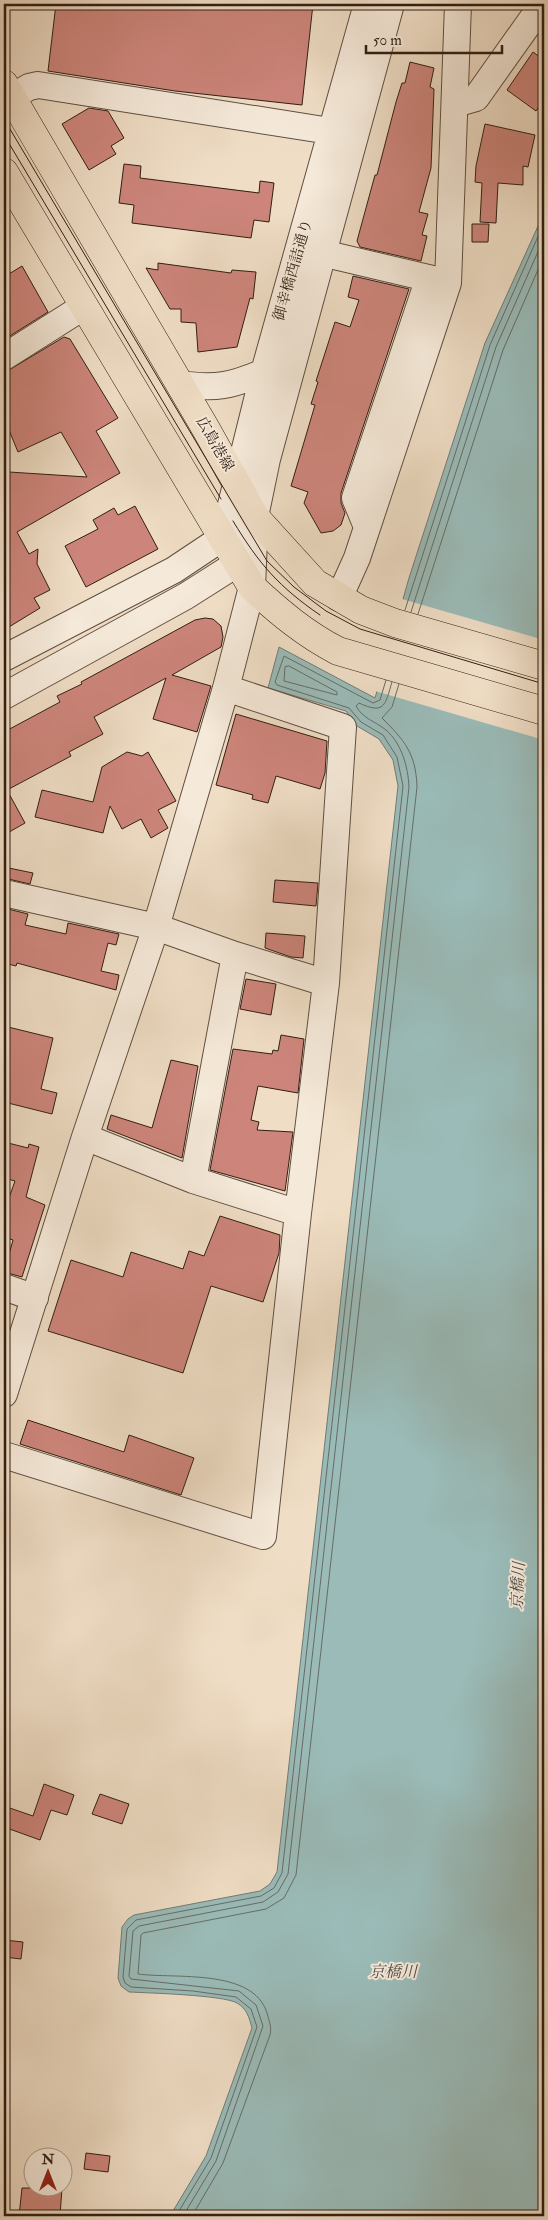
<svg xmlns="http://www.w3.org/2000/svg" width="548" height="2220" viewBox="0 0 548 2220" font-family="'IM FELL Double Pica','Noto Serif JP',serif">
<rect width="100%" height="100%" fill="#efddc5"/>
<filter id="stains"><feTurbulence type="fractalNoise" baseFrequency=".004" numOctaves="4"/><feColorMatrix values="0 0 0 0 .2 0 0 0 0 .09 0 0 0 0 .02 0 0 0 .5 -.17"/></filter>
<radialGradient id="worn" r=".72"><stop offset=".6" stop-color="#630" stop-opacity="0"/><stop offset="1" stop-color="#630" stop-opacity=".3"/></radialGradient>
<path fill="#9abbb8" stroke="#707c76" d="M544 213V2216H170L206 2156 252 2028C249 2017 247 2009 237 2003 223 1995 149 1993 129 1992L121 1986 118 1978 122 1927 128 1919 134 1915 260 1891 270 1884 277 1872 398 786 393 760 379 739 357 726 346 711 268 688 279 647 375 698 409 578 485 343Z"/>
<path fill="#efddc5" d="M402 599 544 640V740L375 691Z"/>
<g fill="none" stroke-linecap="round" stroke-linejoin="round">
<path stroke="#666c66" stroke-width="1" d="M405 610 490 345 544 223
M411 612 496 347 544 238
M418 614 503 350 544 256
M289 666 337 692V695L284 681 285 667Z
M176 2216 211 2158 257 2027 251 2009 236 1997 193 1991 131 1987 125 1983 123 1977 127 1929 136 1920 261 1896 274 1888 282 1873 403 786 397 757 383 735 361 722 349 708 277 685 275 682 284 656 373 703 380 700 386 680
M183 2216 216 2161 263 2026 256 2005 239 1991 131 1979 129 1976 133 1931 139 1926 263 1902 278 1892 288 1874 409 787C408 767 402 744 386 730 375 721 363 719 356 706L359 703C385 715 385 705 392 682
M192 2216 223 2163 270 2035C272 2027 269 2021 267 2013 253 1968 175 1979 138 1974L141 1935 143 1933 266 1909 284 1898 296 1875 417 787C416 753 404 740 382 718L392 707 399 684"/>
</g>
<path fill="#cd857b" stroke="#311e13" d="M56 4H313L302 105 175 91 48 71Z
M533 52 544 60V98L536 111 507 90Z
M410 62 434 68 430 87 434 89 431 168 419 212 428 214 422 235 427 236 421 261 360 247 357 241 375 175H377L396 102 402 83H405Z
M89 108 108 111 124 138 111 146 116 154 89 170 62 124Z
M485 124 535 135 528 167 523 166V185L498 183 496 223 480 222 482 183 475 182 476 166Z
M124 164 141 166 140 178 259 193 260 181 274 183 269 222 254 220 251 238 132 223 134 205 119 203Z
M472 224H489L488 242H472Z
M158 263 231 273 232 270 256 272 253 299 250 298 237 347 198 352 196 323 181 322V309H170L146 268 158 270Z
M22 266 48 312 5 339 4 277Z
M353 276 409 289 341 493V503L345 513 341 525 333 531 321 533 304 503 308 492 291 486 315 405 311 404 318 382 316 381 335 322 350 327 359 300 348 297Z
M64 337 70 339 118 418 96 431 120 473 17 532 29 554 38 549 37 564 50 590 34 598 40 608 4 630V508L5 509 7 506 9 472 87 477 61 432 18 452 4 418V373Z
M135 506 158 549 86 587 65 546 98 529 93 520 114 508 118 515Z
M205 618 213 619 221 626 223 637 221 647 172 675 211 686 197 732 153 719 166 678 94 717 103 734 69 752 71 756 7 790 25 823 4 835V732L60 702 57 696 82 684 81 682 195 620Z
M236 714 327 741 325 773 320 789 276 776 268 803 252 799 253 795 216 785Z
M127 752 142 756 148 752 176 801 158 810 168 828 151 838 141 819 122 829 110 806 103 833 35 817 42 790 93 802 102 767Z
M4 867 33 873 30 884 4 878Z
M275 880 318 883 316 906 273 902Z
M4 908 28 914 25 925 66 934 68 923 119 934 116 945 108 943 101 971 119 975 116 990 17 963 16 966 4 963Z
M266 933 305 936 303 958 291 957 265 948Z
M246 979 276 984 271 1015 240 1009Z
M4 1026 53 1038 41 1089 57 1093 52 1114 4 1102Z
M281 1035 304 1039 298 1093 258 1086 251 1120 259 1122 257 1130 293 1132 285 1191 210 1170 233 1049 272 1054 273 1050 278 1051Z
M171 1060 198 1066 182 1158 107 1129 111 1115 152 1128Z
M8 1143 28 1148 29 1144 39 1147 26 1197 45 1205 22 1277 4 1272 13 1240 4 1237V1212L15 1181 4 1178V1160Z
M220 1216 280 1235 279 1253 263 1302 211 1286 183 1373 48 1331 71 1260 123 1277 131 1252 183 1269 189 1251 204 1256Z
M28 1420 124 1452 129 1435 194 1458 181 1495 20 1444Z
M44 1784 74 1795 67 1815 51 1810 40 1840 4 1827V1806L33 1816Z
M100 1794 129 1804 122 1824 92 1814Z
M4 1940 23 1942 21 1959 4 1957Z
M86 2153 110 2156 108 2172 84 2169Z
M22 2188H62L60 2216H19Z"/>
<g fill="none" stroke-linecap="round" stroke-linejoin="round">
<defs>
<path id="minor" d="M12 97 29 87 38 85 349 134
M455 104 476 98 537 12 540 4
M322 253 445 282
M4 357 83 307
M180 384C216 389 231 386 264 372
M367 527 355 498 429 278
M223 537 264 372 367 4
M339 598 357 558 448 283 458 4
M4 658 174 570 237 528
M4 696 186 596 238 563 245 544
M4 893 156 927 235 955 326 983
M85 1137 193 1180 298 1213
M193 1180 235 955
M4 1287 35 1298
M4 1394 85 1137 156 927 226 688 252 587 255 517 267 459 391 4
M4 1455 263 1536 298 1213 326 983 343 727 226 688"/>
<path id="major" d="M4 84 206 429 255 517 315 583 361 610 395 623 544 666
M4 172 252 587C279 612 305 634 338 651L544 711"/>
</defs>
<use href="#minor" stroke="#604e40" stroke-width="28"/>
<use href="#major" stroke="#311e13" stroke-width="29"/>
<use href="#minor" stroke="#f5e9d9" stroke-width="26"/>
<use href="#major" stroke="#efddc5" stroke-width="28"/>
<path stroke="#311e13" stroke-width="1" d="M4 119 267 561 294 587 326 611 360 629 544 684
M4 135 221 499
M233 521C259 564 279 587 320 615"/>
</g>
<g text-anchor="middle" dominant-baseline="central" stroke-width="4" stroke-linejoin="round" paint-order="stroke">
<g font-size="15" fill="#311e13" stroke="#f5e9d9">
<text transform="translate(293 270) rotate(-74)">御幸橋西詰通り</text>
<text transform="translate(215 444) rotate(60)">広島港線</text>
</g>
<g font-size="16" font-style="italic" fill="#504d45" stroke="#f5e9d9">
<text transform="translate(518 1586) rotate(-87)">京橋川</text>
<text x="393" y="1972">京橋川</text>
</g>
</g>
<rect width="548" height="2220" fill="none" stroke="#efddc5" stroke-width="20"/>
<rect x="5" y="5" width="538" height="2210" fill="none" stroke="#311e13" stroke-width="2.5"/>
<rect x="10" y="10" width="528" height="2200" fill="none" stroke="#311e13"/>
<g transform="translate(48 2172)"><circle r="24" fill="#f5e9d9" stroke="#a7988a"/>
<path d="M0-4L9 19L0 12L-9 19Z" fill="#8f2418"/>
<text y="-8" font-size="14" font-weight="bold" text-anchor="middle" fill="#311e13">N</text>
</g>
<path d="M366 45v8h136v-8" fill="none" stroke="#311e13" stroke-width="2.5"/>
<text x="373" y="45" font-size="15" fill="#311e13" stroke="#f5e9d9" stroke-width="4" paint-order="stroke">50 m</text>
<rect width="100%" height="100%" filter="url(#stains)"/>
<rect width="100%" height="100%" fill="url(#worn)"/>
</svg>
